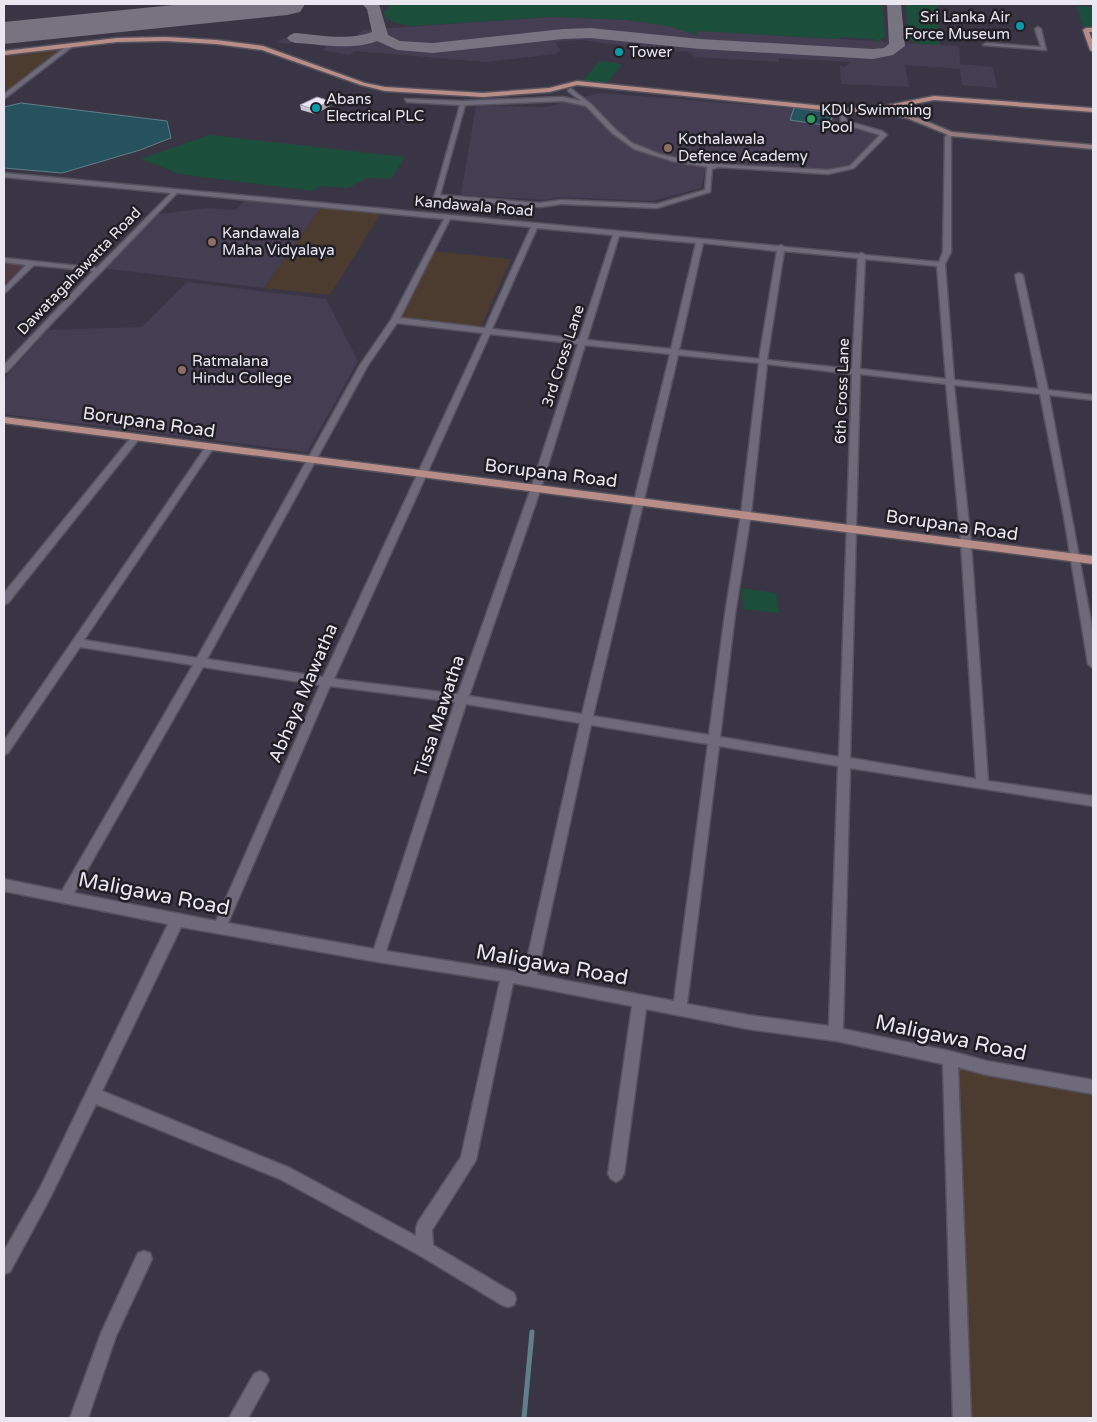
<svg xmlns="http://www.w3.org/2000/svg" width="1097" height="1422" viewBox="0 0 1097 1422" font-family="'Varela Round',sans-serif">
<rect width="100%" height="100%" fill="#3a3544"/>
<path fill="#4c3942" d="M4 260 32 263 4 292Z"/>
<path fill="#4c3c30" d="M65 48 4 93V55Z
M321 207 381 213 330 295 264 288Z
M433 251 511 259 480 329 396 320Z
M954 1059 987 1068 1093 1087V1418H959L955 1289Z"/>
<path fill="#453e53" d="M551 17 628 20 668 26 697 35 698 31 959 46 960 64 993 67 997 88 962 85 960 69 905 65 909 87 841 84 840 66 845 67 851 62 779 58V62L695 57 689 52 656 50 582 40 555 42 561 51 555 54 486 62 355 51 349 55 322 50 327 47 296 40 289 44 277 42 291 35 301 34 351 41 363 30Z
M600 93 838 112 835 123 879 135 851 164 826 169 707 162 701 188 652 201 558 197 547 200 461 195 476 106 547 107Z
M246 200 321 207 264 288 102 268 152 215 207 208 235 210Z
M187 282 326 299 358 361 307 452 4 414V379L48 330 142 327Z"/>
<path fill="#1b4f3b" d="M392 4H882L885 36 878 42 875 41 874 39 839 37V39L698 31 697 35 668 26 628 20 551 17 411 26 393 22 385 17 384 12Z
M905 4H937L940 45 918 44 910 40Z
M1077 6 1093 7V27H1083Z
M600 61 622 64 605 85 583 83 582 81Z
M210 135 405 157 391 179 367 178 348 188 319 186 314 191 180 174 141 159Z
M742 588 776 593 779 613 743 609Z"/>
<path fill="#26525d" stroke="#617f89" d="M21 103 167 121 171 138 140 150 62 173 4 168V107Z
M794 108 833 113 830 126 790 120Z"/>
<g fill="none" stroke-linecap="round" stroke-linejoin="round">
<path stroke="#617f89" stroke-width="5" d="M524 1418 532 1332"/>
<path fill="#787380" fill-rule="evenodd" d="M362 4H379L388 35 400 41 433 43 563 29 590 28 700 39 873 49 884 48 889 44 887 4H901L905 46 893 55 873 59 700 49 590 38 563 39 433 53 397 50 377 41C352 51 321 44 295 43L290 41 287 38 290 35 295 33C319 35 349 41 372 32L367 9Z"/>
<path fill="#787380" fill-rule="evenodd" d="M183 4H305L300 12 287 15 4 44V22Z"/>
<defs>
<path id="street" d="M1038 27 1041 29 1046 50 983 45 986 43 1041 47 1035 29Z
M68 45 73 46 4 99V94Z
M570 88 591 104 616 130 632 143 659 154 689 161 713 164 828 170 850 166 880 135 841 123 840 110 843 108 846 110V121L882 131 887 135 854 168 828 174 718 167 712 169 710 192 657 208 561 204 540 207 434 198 460 105 407 102 405 99 463 101 563 97 581 101 568 91ZM563 101 586 106 612 133 634 149 672 161 707 167 705 190 657 204 561 200 540 203 440 195 465 105Z
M949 133 954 134 951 137V252L945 264 954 380 1039 389 1015 275 1019 273 1023 275 1048 390 1093 395V400L1049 395 1093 632V668L1088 664 1064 517 1040 394 954 385 971 543 988 781 1093 796V806L850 768 843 1029 950 1051 987 1061 1093 1080V1094L987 1075 958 1067 971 1418H953L943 1064 836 1041 748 1029 646 1009 624 1174 621 1179 616 1182 611 1179 608 1174 632 1006 513 983 476 1160 432 1230 433 1245 514 1293 516 1299 514 1305 508 1307 502 1305 419 1255 280 1179 96 1104 50 1198 10 1272 4 1274V1251L40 1188 168 924 4 891V879L62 891 193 665 80 647 8 753 4 755V741L207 445 210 444 214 447 84 640 197 658 360 365 391 320 444 219 177 193 51 324 7 372H4V365L93 271 34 265 4 294V288L26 265 4 262V258L97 268 171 193 4 177V173L778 246 781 245 785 247 859 254 862 253 865 255 939 262 943 252 945 137ZM450 219 531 227 485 328 400 318ZM537 228 613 235 579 339 492 329ZM619 236 696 243 671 349 587 340ZM703 243 777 251 759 359 679 350ZM784 251 858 258 852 369 767 360ZM865 259 937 266 946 379 860 369ZM397 323 483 333 323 677 207 659 368 365ZM490 334 578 344 531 488 458 694 334 679ZM585 345 670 354 582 714 469 696 541 488ZM678 355 759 363 741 514 725 614 709 735 593 716ZM767 364 852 374 839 757 720 737 735 614 751 514ZM860 374 946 384 961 543 976 779 850 758ZM203 667 320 685 216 921 74 893ZM330 686 455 702 374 949 228 923ZM466 704 580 723 524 973 386 951ZM591 725 708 744 674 1001 537 975ZM719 746 838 766 829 1026 748 1015 687 1004ZM181 927 378 962 500 981 461 1157 418 1222 416 1228V1236L290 1168 102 1091Z
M136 434 140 437 139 439 8 603 4 604V593L133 435Z
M144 1251 150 1253 152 1259 116 1336 88 1418H70L101 1333 138 1253Z
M260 1371 266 1374 269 1380 248 1418H229L254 1374Z"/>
<path id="secondary" d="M873 108 911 115 952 132 1093 145V149L951 136 907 118 871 111V109Z"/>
<path id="primary" d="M1086 28H1093V32H1089L1093 42V52L1090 50 1083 30Z
M166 37 216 40 263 46 365 83 385 87 483 93 549 88 577 81 843 108H873L934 96 1093 108V112L934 100 873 112H843L577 85 549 92 483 97 385 91 361 85 262 50 216 44 166 41 117 42 4 55V51L117 38Z
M4 417 1093 556V564L4 423Z"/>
</defs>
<use href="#street" stroke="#55515d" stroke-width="3"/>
<use href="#secondary" stroke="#55515d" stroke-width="3"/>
<use href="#primary" stroke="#55515d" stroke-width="3"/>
<use href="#street" fill="#6f6a7a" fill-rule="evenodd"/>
<use href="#secondary" fill="#947b80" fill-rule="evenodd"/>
<use href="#primary" fill="#b98d87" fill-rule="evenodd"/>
</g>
<path fill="#cbc6d6" d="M330 101V106L315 114 301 110 300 105Z"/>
<path fill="#a5a1ae" d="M330 101V106L315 114 314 109Z"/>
<path fill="#ece6f9" stroke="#a5a1ae" d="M317 97 330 101 314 109 300 105Z"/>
<g fill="#0f9aa8" stroke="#201e25" stroke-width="2">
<circle cx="1020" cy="26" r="5"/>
<circle cx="619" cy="52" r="5"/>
<circle cx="316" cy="108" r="5"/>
</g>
<circle fill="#2e9e5b" stroke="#201e25" stroke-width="2" cx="811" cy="119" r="5"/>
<g fill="#8d6e63" stroke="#201e25" stroke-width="2">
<circle cx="668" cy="148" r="5"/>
<circle cx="212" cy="242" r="5"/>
<circle cx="182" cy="370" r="5"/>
</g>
<g text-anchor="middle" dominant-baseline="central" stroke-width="5" stroke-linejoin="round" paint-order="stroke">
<g font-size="15" fill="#eae7f0" stroke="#201e25" text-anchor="start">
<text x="1010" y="17" text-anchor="end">Sri Lanka Air<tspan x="1010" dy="17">Force Museum</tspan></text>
<text x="629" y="52">Tower</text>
<text x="326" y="99">Abans<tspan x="326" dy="17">Electrical PLC</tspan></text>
<text x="821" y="110">KDU Swimming<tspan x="821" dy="17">Pool</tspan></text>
<text x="678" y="139">Kothalawala<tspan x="678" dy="17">Defence Academy</tspan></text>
<text x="222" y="233">Kandawala<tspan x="222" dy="17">Maha Vidyalaya</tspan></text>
<text x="192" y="361">Ratmalana<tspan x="192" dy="17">Hindu College</tspan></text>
</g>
<g font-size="15" fill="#eae7f0" stroke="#201e25">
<text transform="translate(474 206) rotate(5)">Kandawala Road</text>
<text transform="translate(79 271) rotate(-46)">Dawatagahawatta Road</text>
<text transform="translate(563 356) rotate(-72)">3rd Cross Lane</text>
<text transform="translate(842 391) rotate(-88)">6th Cross Lane</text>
</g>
<g font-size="18" fill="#eae7f0" stroke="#201e25">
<text transform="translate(149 422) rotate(8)">Borupana Road</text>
<text transform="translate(551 473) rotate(7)">Borupana Road</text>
<text transform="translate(952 525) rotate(8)">Borupana Road</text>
<text transform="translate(303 693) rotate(-67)">Abhaya Mawatha</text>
<text transform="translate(439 716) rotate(-72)">Tissa Mawatha</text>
</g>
<g font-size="21" fill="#eae7f0" stroke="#201e25">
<text transform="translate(154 894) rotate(11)">Maligawa Road</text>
<text transform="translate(552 965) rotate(10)">Maligawa Road</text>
<text transform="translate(951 1038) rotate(12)">Maligawa Road</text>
</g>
</g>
<rect width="1097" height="1422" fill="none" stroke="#eae7f0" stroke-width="10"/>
</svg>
